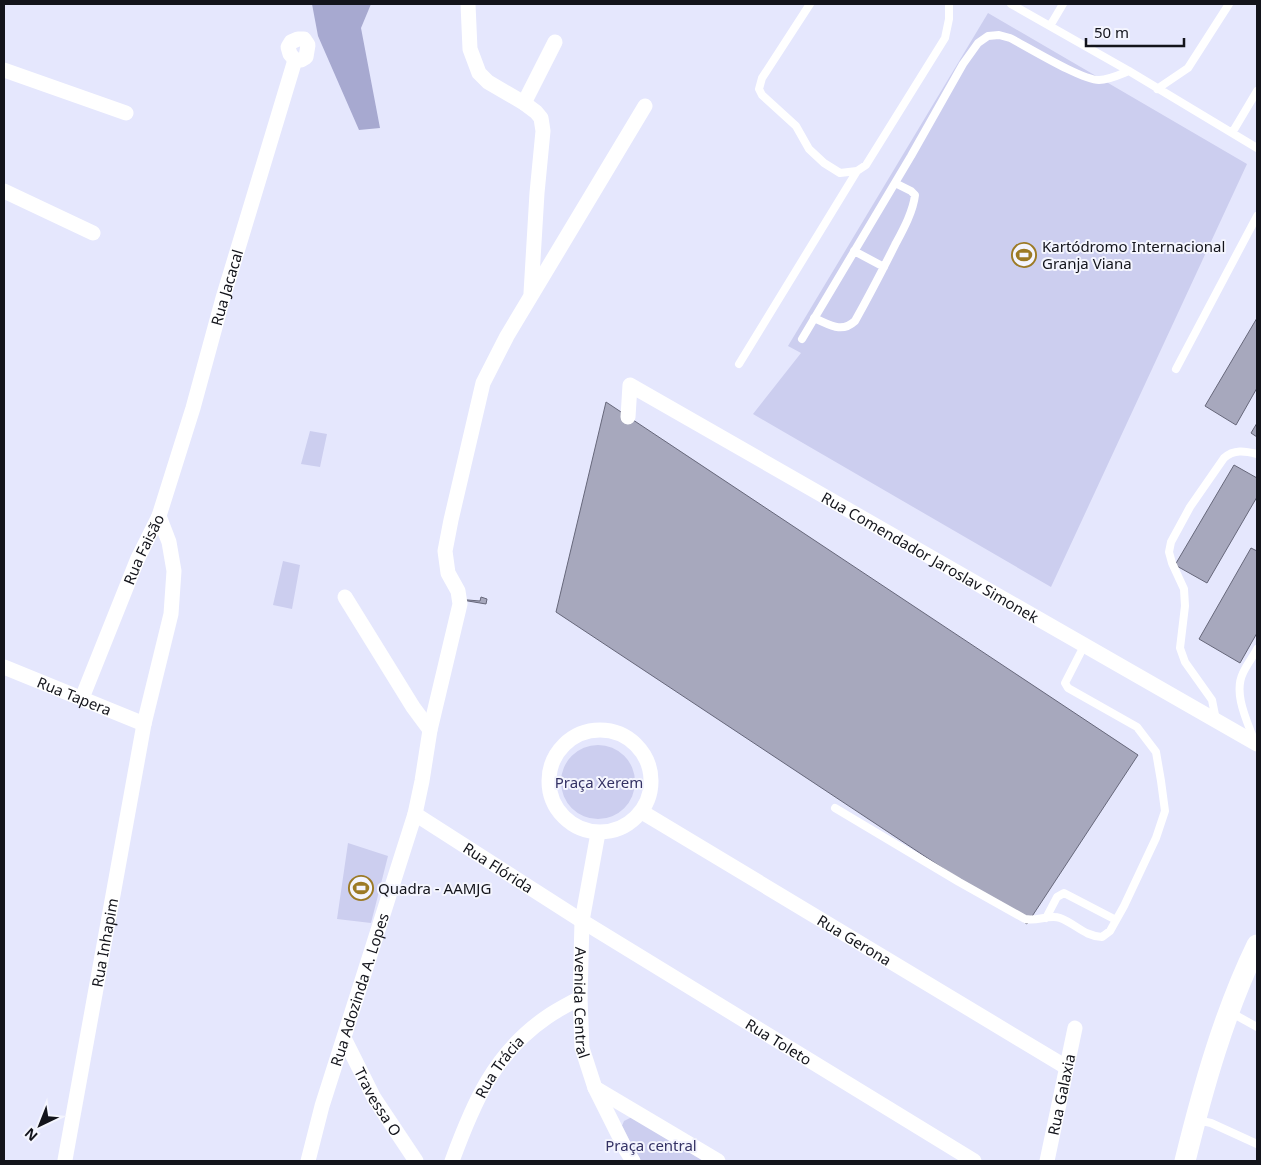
<svg xmlns="http://www.w3.org/2000/svg" width="1261" height="1165" viewBox="0 0 1261 1165" font-family="'Noto Sans',sans-serif">
<rect width="100%" height="100%" fill="#e5e7fd"/>
<path fill="#ccceef" d="M988 13 1247 164 1051 587 753 414 801 353 788 346Z
M310 431 327 434 320 467 301 464Z
M283 561 300 565 292 609 273 605Z
M561 782a37 37 0 1 1 74 0a37 37 0 1 1-74 0Z
M348 843 388 856 371 923 337 919Z
M632 1117 709 1161H641L621 1128 624 1121Z"/>
<path fill="#a7a9d0" d="M312 4H371L361 28 380 128 359 130 318 36Z"/>
<path fill="#a7a8bd" stroke="#66677a" d="M1257 318V388L1236 425 1205 406Z
M606 402 1138 755 1027 924 556 612Z
M1257 423V437L1251 433Z
M1234 465 1257 478V497L1207 583 1175 565Z
M1251 548 1257 551V633L1240 663 1199 639Z
M481 597 487 599 486 604 456 599 480 601Z"/>
<g fill="none" stroke-linecap="round" stroke-linejoin="round">
<path stroke="#fff" stroke-width="8" d="M810 4 762 78 759 89 762 95 796 126 809 149 824 163 840 173 857 171 866 165 945 38 949 19V4
M1011 4 1129 71 1257 148
M1050 26 1063 4
M1157 89 1188 68 1229 4
M1232 133 1257 91
M854 251 884 267
M814 318C829 324 841 334 855 321 869 296 882 271 895 245 903 230 913 212 915 195L911 191 895 183
M802 339 911 156 963 64 978 43 988 36 999 35 1010 38C1028 47 1081 80 1099 80 1109 80 1119 75 1129 71
M739 364 857 171
M1176 369 1257 216
M1216 720 1212 700 1185 662 1180 648 1185 606 1184 589 1172 563 1169 552 1171 542 1190 507 1224 458C1234 449 1245 451 1257 454
M1254 740C1247 721 1233 693 1243 673 1247 664 1253 657 1257 649
M835 808 959 882 1025 919C1037 922 1049 914 1060 918 1076 924 1084 936 1102 937L1110 931 1124 906 1156 838 1165 811 1161 781 1156 752 1137 727 1068 688 1065 683 1085 644
M1046 918 1057 897 1064 893 1116 920
M1230 1012 1257 1027
M1197 1120 1211 1123 1257 1144"/>
<g stroke="#fff" stroke-width="15">
<path d="M468 4 470 49 479 73 488 82 524 103 536 112 541 118 543 131 537 193 531 293"/>
<path d="M298 39H304L308 45 306 57 301 60H295L290 54 288 47 291 42Z"/>
<path d="M4 70 126 113"/>
<path d="M524 103 555 42"/>
<path d="M4 191 93 233"/>
<path id="s1" d="M628 417 630 385 1257 744"/>
<path d="M345 597 413 707 430 730"/>
<path id="s2" d="M4 667 144 724"/>
<path id="s3" d="M82 698 138 558 159 516 193 408 223 298 295 60"/>
<circle cx="600" cy="781" r="51"/>
<path id="s4" d="M642 812 1066 1067"/>
<path id="s5" d="M415 814 582 921 974 1161"/>
<path id="s6" d="M598 833 582 921 580 998 582 1048 595 1088 626 1150 633 1161"/>
<path id="s7" d="M345 1040 374 1098 416 1161"/>
<path d="M595 1088 718 1161"/>
<path id="s8" d="M65 1160 144 724 171 614 174 571 169 542 159 516"/>
<path id="s9" d="M308 1161 322 1106 415 814 422 781 430 730 460 604 458 591 448 573 445 551 451 520 483 383 507 336 645 106"/>
<path id="s10" d="M452 1161C473 1104 494 1053 547 1017 557 1010 569 1004 580 998"/>
<path id="s11" d="M1047 1161 1075 1028"/>
</g>
<path stroke="#fff" stroke-width="21" d="M1185 1161C1203 1088 1224 1013 1257 945"/>
</g>
<defs>
<symbol id="stadium-ring" viewBox="-11 -11 22 22"><circle r="9.5" fill="#f4f5fe" stroke="#9c7a25" stroke-width="1.5"/><path d="M0-5a6.5 5 0 1 0 0 10a6.5 5 0 1 0 0-10ZM-3.5-1.8h7v3.6h-7Z" fill="#9c7a25"/></symbol>
</defs>
<g fill-rule="evenodd">
<use href="#stadium-ring" x="1010" y="241" width="28" height="28"/>
<use href="#stadium-ring" x="347" y="874" width="28" height="28"/>
</g>
<g text-anchor="middle" dominant-baseline="central" stroke-width="4" stroke-linejoin="round" paint-order="stroke">
<g font-size="15" fill="#13141b" stroke="#f4f5fe" text-anchor="start">
<text x="1042" y="246">Kartódromo Internacional<tspan x="1042" dy="17">Granja Viana</tspan></text>
<text x="378" y="888">Quadra - AAMJG</text>
</g>
<g font-size="15" fill="#13141b" stroke="#f4f5fe">
<text stroke="none"><textPath href="#s3" startOffset="436">Rua Jacacal</textPath></text>
<text stroke="none"><textPath href="#s1" startOffset="378">Rua Comendador Jaroslav Simonek</textPath></text>
<text stroke="none"><textPath href="#s3" startOffset="161">Rua Faisão</textPath></text>
<text stroke="none"><textPath href="#s2" startOffset="76">Rua Tapera</textPath></text>
<text stroke="none"><textPath href="#s5" startOffset="99">Rua Flórida</textPath></text>
<text stroke="none"><textPath href="#s4" startOffset="248">Rua Gerona</textPath></text>
<text stroke="none"><textPath href="#s8" startOffset="221">Rua Inhapim</textPath></text>
<text stroke="none"><textPath href="#s9" startOffset="179">Rua Adozinda A. Lopes</textPath></text>
<text stroke="none"><textPath href="#s6" startOffset="171">Avenida Central</textPath></text>
<text stroke="none"><textPath href="#s5" startOffset="429">Rua Toleto</textPath></text>
<text stroke="none"><textPath href="#s10" startOffset="106">Rua Trácia</textPath></text>
<text stroke="none"><textPath href="#s11" startOffset="68">Rua Galaxia</textPath></text>
<text stroke="none"><textPath href="#s7" startOffset="70">Travessa O</textPath></text>
</g>
<g font-size="15" fill="#343264" stroke="#f4f5fe">
<text x="599" y="782">Praça Xerem</text>
<text x="651" y="1145">Praça central</text>
</g>
</g>
<rect width="1261" height="1165" fill="none" stroke="#13141b" stroke-width="10"/>
<g transform="translate(40 1125) rotate(223)" stroke="#f4f5fe" stroke-width="4" paint-order="stroke">
<path d="M0-4L9 19L0 12L-9 19Z" fill="#13141b"/>
<text y="-8" font-size="14" font-weight="bold" text-anchor="middle" fill="#13141b">N</text>
</g>
<path d="M1086 38v8h98v-8" fill="none" stroke="#13141b" stroke-width="2.5"/>
<text x="1094" y="38" font-size="15" fill="#13141b" stroke="#f4f5fe" stroke-width="4" paint-order="stroke">50 m</text>
</svg>
